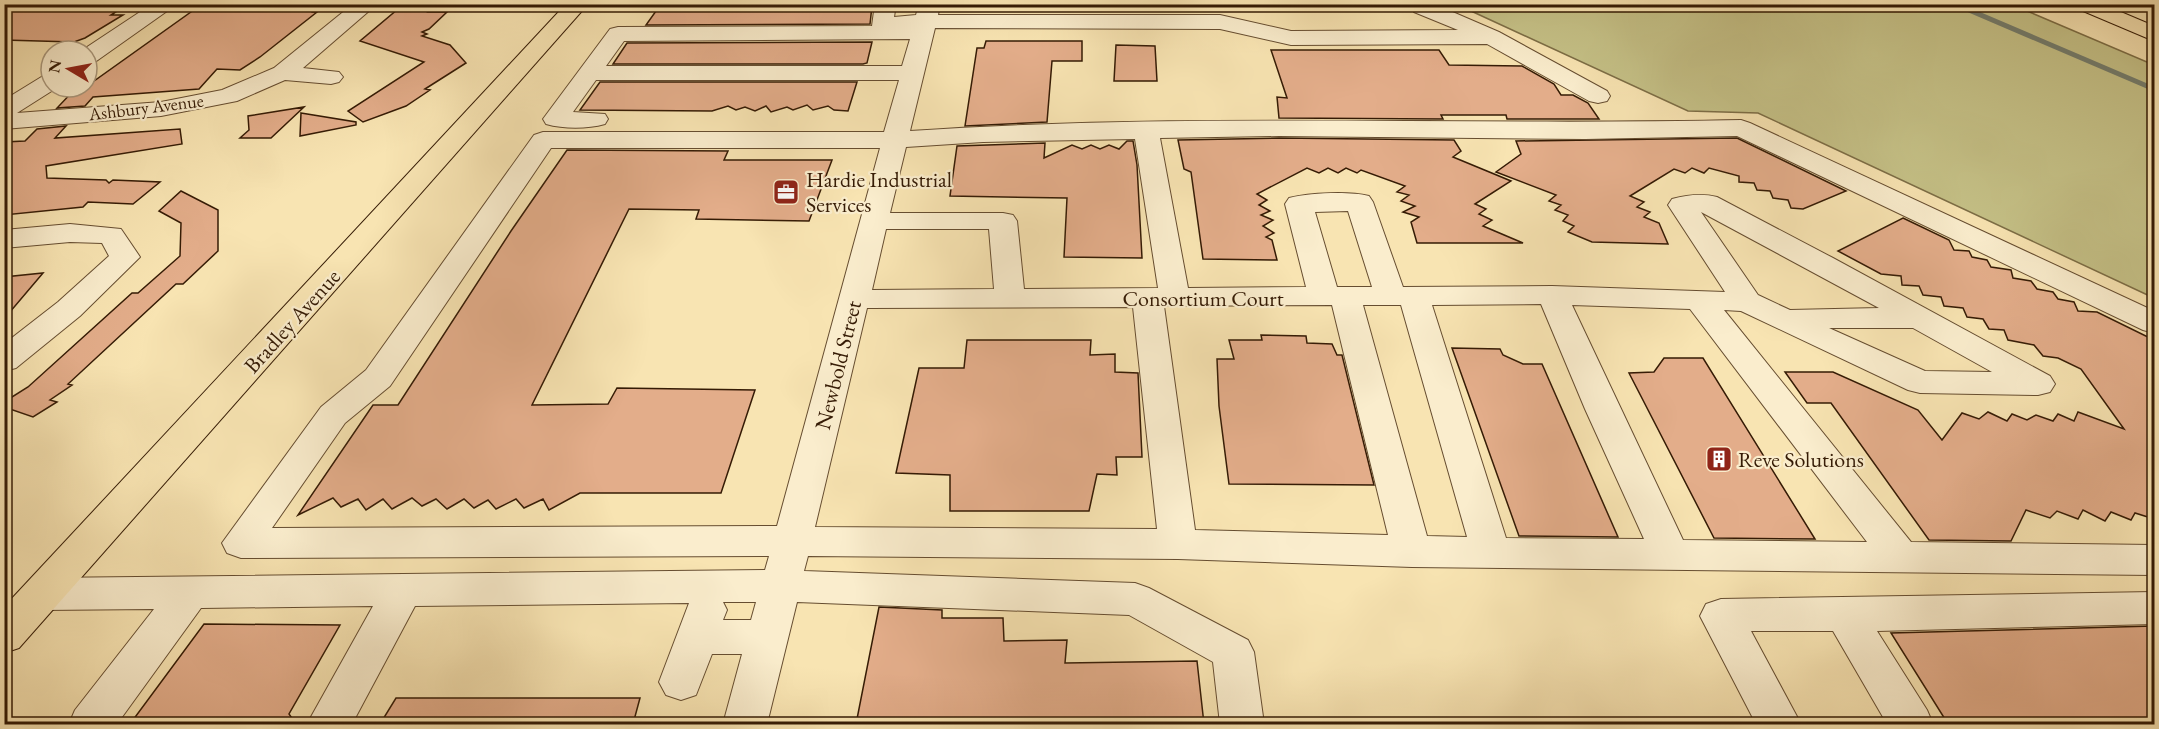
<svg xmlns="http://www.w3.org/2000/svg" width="2159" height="729" viewBox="0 0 2159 729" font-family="'EB Garamond',serif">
<rect width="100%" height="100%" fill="#f8e4b2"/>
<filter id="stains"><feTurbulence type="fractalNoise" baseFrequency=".00333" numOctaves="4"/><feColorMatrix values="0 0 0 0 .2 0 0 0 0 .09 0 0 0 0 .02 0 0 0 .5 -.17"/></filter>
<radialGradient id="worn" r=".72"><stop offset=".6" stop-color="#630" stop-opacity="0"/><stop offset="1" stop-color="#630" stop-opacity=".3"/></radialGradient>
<path fill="#c5c187" stroke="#7d6e46" stroke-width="1.5" d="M1458 5H2013L2154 65V298L1758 113 1688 111Z"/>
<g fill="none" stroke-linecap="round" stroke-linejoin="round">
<path stroke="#747d6d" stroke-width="5" d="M1955 4 2154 89"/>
</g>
<path fill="#e3ad8a" stroke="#351b05" stroke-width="1.5" d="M4 4H128L111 15H123L85 38 74 42 4 40Z
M287 4H323L313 12H317L260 57 240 70 217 69 199 89 93 97 85 106 57 108 77 87H87V81H94L198 7 281 9Z
M404 4H436L428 12H447L429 29 422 32 427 34 422 36 450 45 466 63 425 89 430 90 406 106 363 122 348 111 424 62 360 41Z
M661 4H829L872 6 870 24 646 25Z
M986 41H1082V61H1052L1047 122 965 126 977 48H984Z
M872 42 867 63 863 64H613L627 43Z
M1116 45 1155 46 1157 81H1114Z
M1271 50H1439L1449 65 1522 66 1554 84 1561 95H1573L1588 103 1599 119H1507L1506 115H1441L1443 119 1279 118 1277 97 1287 98Z
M600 82H857L848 111 834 110 828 106 813 110 807 105 793 110 787 107 771 112 766 106 755 111 745 107 736 110 728 106 712 111 580 110Z
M304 107 271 138H240L249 130 248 116Z
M301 113 356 122V125L300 136Z
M66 126 55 138 180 129 182 144 46 166 47 178 106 180 109 183 113 180 160 182 133 204 88 202 83 207 4 215V142L25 141 37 129Z
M1279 138 1454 140 1461 151 1453 157 1511 181 1475 204 1486 209 1479 214 1492 220 1483 226 1523 243H1417L1411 222 1419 217 1403 212 1415 206 1401 201 1409 195 1397 192 1405 186 1361 170 1357 173 1346 168 1338 173 1328 168 1319 173 1307 168 1257 194 1267 200 1259 205 1270 211 1261 215 1273 220 1263 226 1274 233 1266 237 1272 240 1277 260 1203 259 1191 172 1184 169 1178 140Z
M1737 138 1846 191 1803 209 1791 208 1788 200 1773 198 1770 191 1757 190 1754 183 1739 182V176L1709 168 1704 173 1692 168 1685 173 1674 169 1630 196 1644 202 1637 207 1650 212 1644 217 1659 223 1668 244 1592 242 1568 232 1574 226 1563 221 1568 215 1555 210 1561 205 1549 201 1556 195 1496 172 1521 154 1516 141Z
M1127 141H1133L1137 165 1142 258 1064 257 1067 198 950 196 957 146 1045 143 1044 158 1072 145 1082 149 1091 145 1100 149 1109 145 1119 149Z
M567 150 728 151 724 160H832L809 221 696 219 699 210 629 209 532 405 608 404 617 388 755 390 721 493H580L549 510 543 499 524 508 516 499 496 509 488 500 474 508 464 499 447 509 436 499 422 506 412 498 392 509 383 499 366 510 358 499 341 507 333 498 298 515 373 405H398L511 231Z
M181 191 218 210V251L183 284H176L68 384 72 385 50 400 57 402 33 417 4 407V402L28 387 132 293H138L180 256 181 223 159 211Z
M1903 218 1949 240 1954 250 1969 251 1972 257 1987 260 1991 267 2011 270 2013 278 2031 281 2037 289 2053 292 2058 299 2074 302 2078 311 2097 312 2154 340V519L2135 513 2131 520 2111 512 2105 521 2083 510 2078 519 2057 511 2050 518 2026 510 2011 541 1929 540 1831 403H1807L1785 372H1833L1918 410 1942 440 1962 413 1979 419 1988 412 2007 421 2012 414 2027 420 2036 415 2053 421 2058 414 2074 421 2078 412 2124 429 2081 369 2058 358 2043 356 2034 345 2008 340 2004 330 1989 329 1983 319 1967 317 1963 308 1944 306 1941 297 1923 295 1919 286 1902 285 1901 276 1881 274 1838 251Z
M43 273 4 319V277Z
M1261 335 1306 336 1307 343 1332 344 1337 355H1342L1374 485 1229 484 1219 406 1217 359H1234L1229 340H1262Z
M967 340H1091L1090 355 1115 354V372L1138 373 1142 457H1116L1117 475 1097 474 1089 511H950V475L896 473 919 368H964Z
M1452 348 1500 349 1503 355 1523 364H1542L1618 537 1519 536Z
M1664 358H1703L1815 539 1714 538 1629 373 1654 372Z
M879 607 942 610V618H1003L1004 641 1067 640 1065 663 1197 661 1204 724H856Z
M204 624 340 625 289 714 296 724H130Z
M2154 626V724H1948L1891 633Z
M396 698H640L633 724H380Z"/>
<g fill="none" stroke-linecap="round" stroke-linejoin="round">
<defs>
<path id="minor" d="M152 4H177L95 62 87 64V51H81Z
M353 4H377L303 68 339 72 343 77 339 82 331 84 285 80 237 101 161 116 4 129V100L43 76 51 74V87H58L17 113 161 102 222 90 274 68Z
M875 4H896L894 17 916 15 919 4H940L938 15H1220L1291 31 1458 30 1414 12 1411 7 1413 4H1434L1499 32 1607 91 1610 96 1607 101 1598 103 1589 101 1487 44 1291 45 1220 29 935 28 910 131C1186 112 1464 126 1741 120L1750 123 2154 311V333L2143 330 1737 136 1585 139 1279 136 1160 138 1188 288 1306 287 1285 204 1289 198C1310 193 1348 191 1369 196L1373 202 1403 287 1552 286 1725 292 1668 205 1672 199C1687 195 1702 193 1717 197L1833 258 2050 376 2055 384 2050 392 2038 395 1920 393 1908 390 1741 311 1724 310 1911 542 2154 545V575L1412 567 1178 559 808 556 804 571 1135 583 1149 588 1248 640 1254 652 1264 724H1220L1213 662 1129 615 797 602 767 724H723L742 654H712L696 695 681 700 666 695 659 682 689 603 415 606 352 724H307L373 606 201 608 117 724H69L75 710 154 609 42 610 28 605 22 594 28 583 42 578 765 570 769 556 241 558 227 553 222 543 321 407 366 370 534 135 543 132H884L899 80H596L573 112 605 114 608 119 605 124C587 129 564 129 546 124L543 119 610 29 618 27 872 26ZM910 39 902 66H606L624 41ZM1135 139 1158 288 1024 289 1017 221 1013 215 1003 213H890L906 147 983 142ZM551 148H880L777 526 272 528 345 423 390 386ZM1348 211 1372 287H1337L1315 212ZM1701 212 1879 308 1790 310 1758 295ZM886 229H989L994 289 872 290ZM1541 304 1585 409 1644 539 1506 538 1432 305ZM1332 305 1388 535 1195 530 1164 306ZM1363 305H1401L1467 537 1427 536ZM1572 305 1690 309 1867 542 1683 540ZM1133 307 1157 529 815 527 867 308ZM1829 328H1913L1992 372 1925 371ZM723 602H756L751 620H723L727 610Z
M70 224 121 229 140 257 80 316 16 368 4 371V344L58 302 109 256 102 243 70 242 4 248V230Z
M2154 592V624L1877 631 1927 710 1933 724H1887L1833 631H1751L1801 724H1756L1700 616 1706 604 1721 599Z"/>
<path id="major" d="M566 4H588L19 648 4 653V607Z"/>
<path id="highway" d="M2073 4H2102L2154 26V41L2076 8Z"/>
</defs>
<use href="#minor" stroke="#664d30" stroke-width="2"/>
<use href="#major" stroke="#351b05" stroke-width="2"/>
<use href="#highway" stroke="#351b05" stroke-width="2"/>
<use href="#minor" fill="#faedcd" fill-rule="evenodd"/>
<use href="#major" fill="#f8e4b2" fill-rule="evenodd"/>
<use href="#highway" fill="#f8e4b2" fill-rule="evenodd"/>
</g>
<defs>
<symbol id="office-square" viewBox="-11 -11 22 22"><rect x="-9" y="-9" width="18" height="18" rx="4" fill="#8f2418" stroke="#faedcd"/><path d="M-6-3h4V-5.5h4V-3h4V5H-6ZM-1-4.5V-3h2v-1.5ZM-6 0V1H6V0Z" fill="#fff"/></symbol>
<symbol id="building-square" viewBox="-11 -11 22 22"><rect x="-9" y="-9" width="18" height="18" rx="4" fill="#8f2418" stroke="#faedcd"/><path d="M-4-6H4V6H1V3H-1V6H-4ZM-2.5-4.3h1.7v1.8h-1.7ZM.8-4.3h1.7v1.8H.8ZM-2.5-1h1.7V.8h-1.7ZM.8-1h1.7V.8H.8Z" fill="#fff"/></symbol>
</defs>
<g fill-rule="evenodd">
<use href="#office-square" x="771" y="177" width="30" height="30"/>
<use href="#building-square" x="1704" y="444" width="30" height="30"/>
</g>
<g text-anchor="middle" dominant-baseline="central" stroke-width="4.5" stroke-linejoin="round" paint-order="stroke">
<g font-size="18" fill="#351b05" stroke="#faedcd">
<text transform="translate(146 107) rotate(-7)">Ashbury Avenue</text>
</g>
<g font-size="22" fill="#351b05" stroke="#faedcd" text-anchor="start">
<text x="806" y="179">Hardie Industrial<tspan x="806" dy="25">Services</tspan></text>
<text x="1738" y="459">Reve Solutions</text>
</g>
<g font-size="22" fill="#351b05" stroke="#faedcd">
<text x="1203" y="298">Consortium Court</text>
<text transform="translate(292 321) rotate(-48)">Bradley Avenue</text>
<text transform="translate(838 365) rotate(-76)">Newbold Street</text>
</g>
</g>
<rect width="2159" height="729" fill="none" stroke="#f8e4b2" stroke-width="24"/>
<rect x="6" y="6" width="2147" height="717" fill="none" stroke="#351b05" stroke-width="3"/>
<rect x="12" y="12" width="2135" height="705" fill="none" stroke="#351b05" stroke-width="1.5"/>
<g transform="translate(69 69) rotate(280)"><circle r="28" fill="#faedcd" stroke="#ab997d" stroke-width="1.5"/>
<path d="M0-4.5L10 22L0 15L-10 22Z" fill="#8f2418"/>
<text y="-9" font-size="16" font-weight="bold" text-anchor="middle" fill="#351b05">N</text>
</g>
<rect width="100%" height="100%" filter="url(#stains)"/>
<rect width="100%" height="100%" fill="url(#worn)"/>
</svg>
